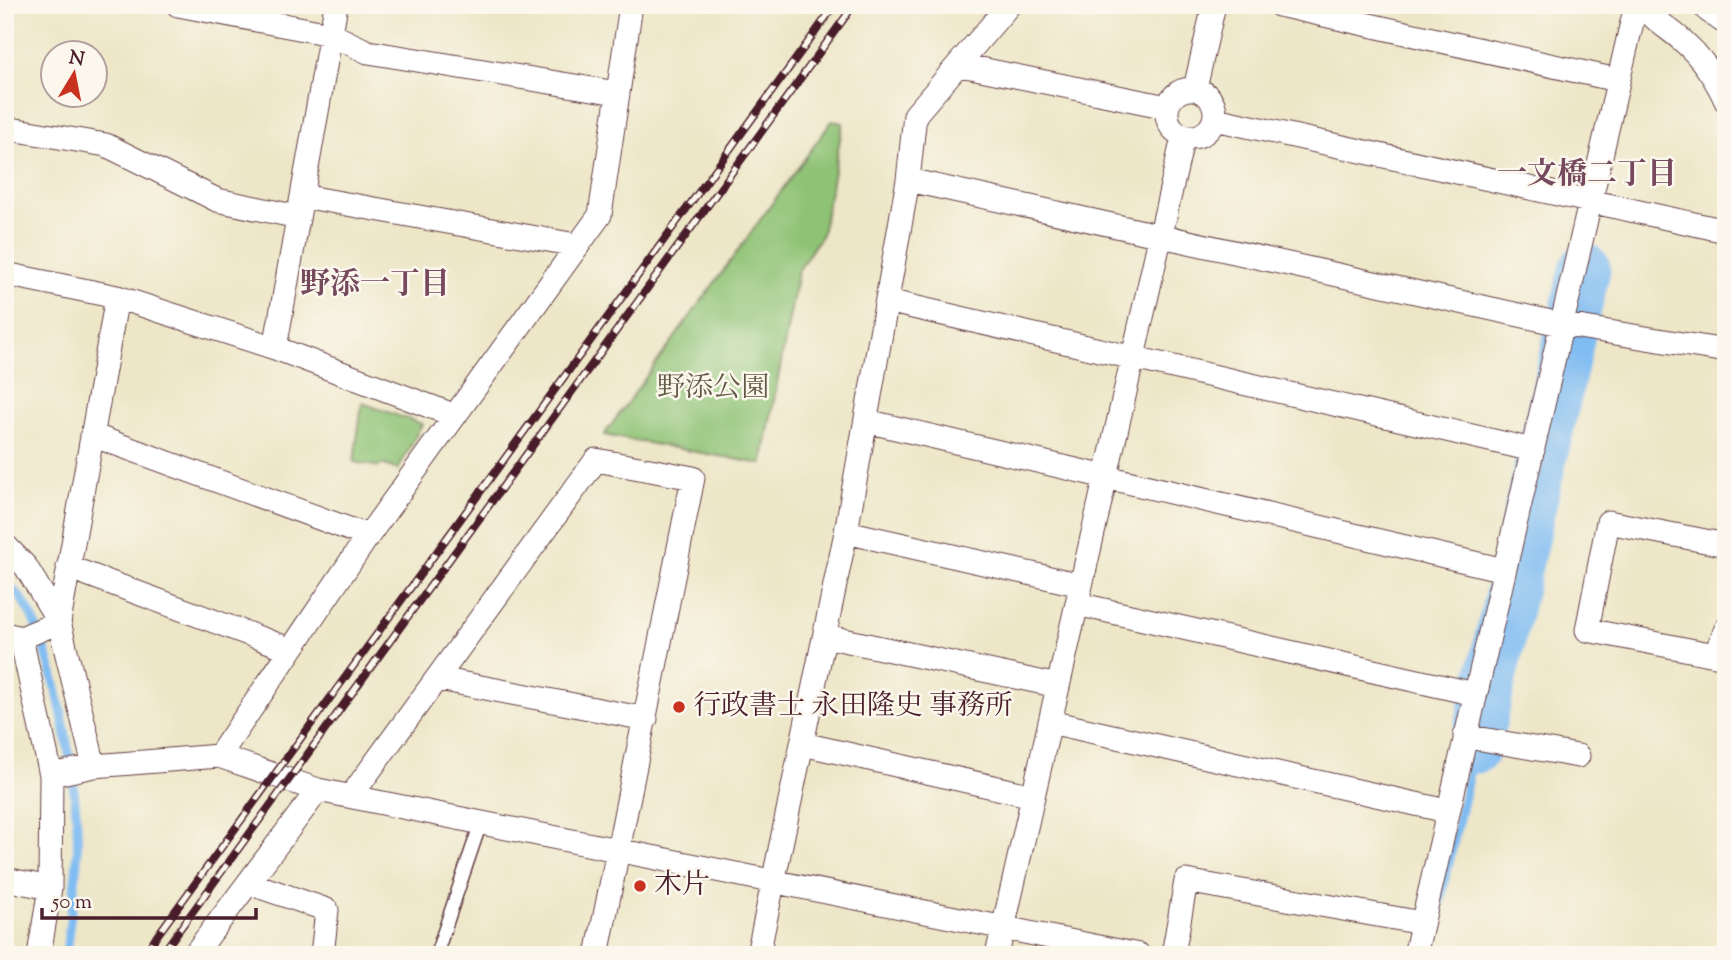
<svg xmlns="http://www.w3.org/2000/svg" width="1731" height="960" viewBox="0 0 1731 960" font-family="'Sorts Mill Goudy','Noto Serif JP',serif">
<rect width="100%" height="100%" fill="#fbf7ec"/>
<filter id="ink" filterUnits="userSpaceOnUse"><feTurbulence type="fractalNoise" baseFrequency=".0143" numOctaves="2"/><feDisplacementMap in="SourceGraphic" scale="14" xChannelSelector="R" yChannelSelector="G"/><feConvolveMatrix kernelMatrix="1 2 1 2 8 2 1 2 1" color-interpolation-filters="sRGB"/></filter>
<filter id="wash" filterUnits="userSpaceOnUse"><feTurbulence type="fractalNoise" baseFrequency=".00686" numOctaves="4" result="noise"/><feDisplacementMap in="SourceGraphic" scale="28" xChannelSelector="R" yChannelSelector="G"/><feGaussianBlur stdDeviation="1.57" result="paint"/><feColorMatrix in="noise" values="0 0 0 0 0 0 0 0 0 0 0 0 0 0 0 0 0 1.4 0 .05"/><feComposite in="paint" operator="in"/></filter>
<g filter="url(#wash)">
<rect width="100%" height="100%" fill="#ede6c7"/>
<path fill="#8ec274" stroke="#6c7050" stroke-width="2" d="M832 121 843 123 822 234 798 271 762 464 604 435Z
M362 403 422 424 398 470 382 464 379 467 354 462Z"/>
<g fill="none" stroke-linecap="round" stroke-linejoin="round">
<path stroke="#7fbcf2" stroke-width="9" d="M5 582C11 588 18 594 23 601 57 651 81 799 77 860 75 891 69 923 66 955
M1196 953 1207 955
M1428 955 1475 748"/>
<path stroke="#7fbcf2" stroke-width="51" d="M1475 748 1585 269"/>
</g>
</g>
<g filter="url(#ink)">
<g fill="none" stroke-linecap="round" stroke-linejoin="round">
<defs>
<path id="lane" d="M436 955 481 822"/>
<path id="street" d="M178 5 330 34 368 52 617 93
M1279 5 1617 80
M1643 5C1654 21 1670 29 1684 42 1701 57 1717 80 1726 101
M961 65 1167 107
M1167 113a24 24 0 1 1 48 0a24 24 0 1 1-48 0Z
M1195 89 1214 5
M1215 119 1726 231
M5 128 106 145 217 200 298 217
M908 180 1560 324 1726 351
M302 196 576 245
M5 274 117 297 275 348 453 415
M887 301 1533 450
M275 348 336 5
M866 421 1504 570
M92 435 368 536
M846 532 1081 585
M5 545 26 567 59 622 94 766
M1726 545 1608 522 1587 630 1715 655 1726 629
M68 567 289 649
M1077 604 1475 694
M5 634 21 638 51 775 50 888 39 955
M825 636 1058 686
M21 638 59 622 117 297
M439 679 646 719
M1050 722 1447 811
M1465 736 1578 756
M803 744 1033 796
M219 756 368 536 600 215 631 5
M51 775 94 766 219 756 318 790 1139 955
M351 796 596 460 693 478 597 955
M5 879 50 888
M249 883 327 910 322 955
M194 955 318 790
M758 955 846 532 908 180 915 115 1009 5
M997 955 1183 137
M1173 955 1186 881 1422 923
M1415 955 1636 5"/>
<path id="primary" d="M1712 5 1726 15"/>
</defs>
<use href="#lane" stroke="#623d42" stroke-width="15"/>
<use href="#street" stroke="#623d42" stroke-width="25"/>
<use href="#primary" stroke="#623d42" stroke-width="39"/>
<use href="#lane" stroke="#fff" stroke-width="12"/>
<use href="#street" stroke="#fff" stroke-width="23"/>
<use href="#primary" stroke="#fff" stroke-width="37"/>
<defs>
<path id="rail" d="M143 955 835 5
M161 955 854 5"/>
</defs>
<use href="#rail" stroke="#4a1f2b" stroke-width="8"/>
<use href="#rail" stroke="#fbf7ec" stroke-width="5" stroke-dasharray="16" stroke-linecap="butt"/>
</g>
</g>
<g fill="#c8321e" stroke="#fbf7ec" stroke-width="2.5">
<circle cx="679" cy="707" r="7"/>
<circle cx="640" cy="886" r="7"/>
</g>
<g text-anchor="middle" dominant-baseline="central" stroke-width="5" stroke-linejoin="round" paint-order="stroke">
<g font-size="28" fill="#625845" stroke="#fbf7ec">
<text x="713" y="389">野添公園</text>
</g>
<g font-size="28" fill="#4a1f2b" stroke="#fbf7ec" text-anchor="start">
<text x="693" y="707">行政書士 永田隆史 事務所</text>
<text x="654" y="886">木片</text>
</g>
<g font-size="30" font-weight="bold" fill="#76495e" stroke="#fbf7ec">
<text x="1587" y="175">一文橋二丁目</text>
<text x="375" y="285">野添一丁目</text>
</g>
</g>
<rect width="1731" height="960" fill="none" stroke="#fbf7ec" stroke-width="28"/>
<g transform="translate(74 74) rotate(10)"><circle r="33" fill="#fbf7ec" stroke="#b4a19f" stroke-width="2"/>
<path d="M0-5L12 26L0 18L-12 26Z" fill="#c8321e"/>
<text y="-10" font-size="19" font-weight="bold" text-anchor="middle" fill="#4a1f2b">N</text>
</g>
<path d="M42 908v10h214v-10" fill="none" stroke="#4a1f2b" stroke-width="3.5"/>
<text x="52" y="908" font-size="21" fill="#4a1f2b" stroke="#fbf7ec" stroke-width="5" paint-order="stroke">50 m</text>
</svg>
